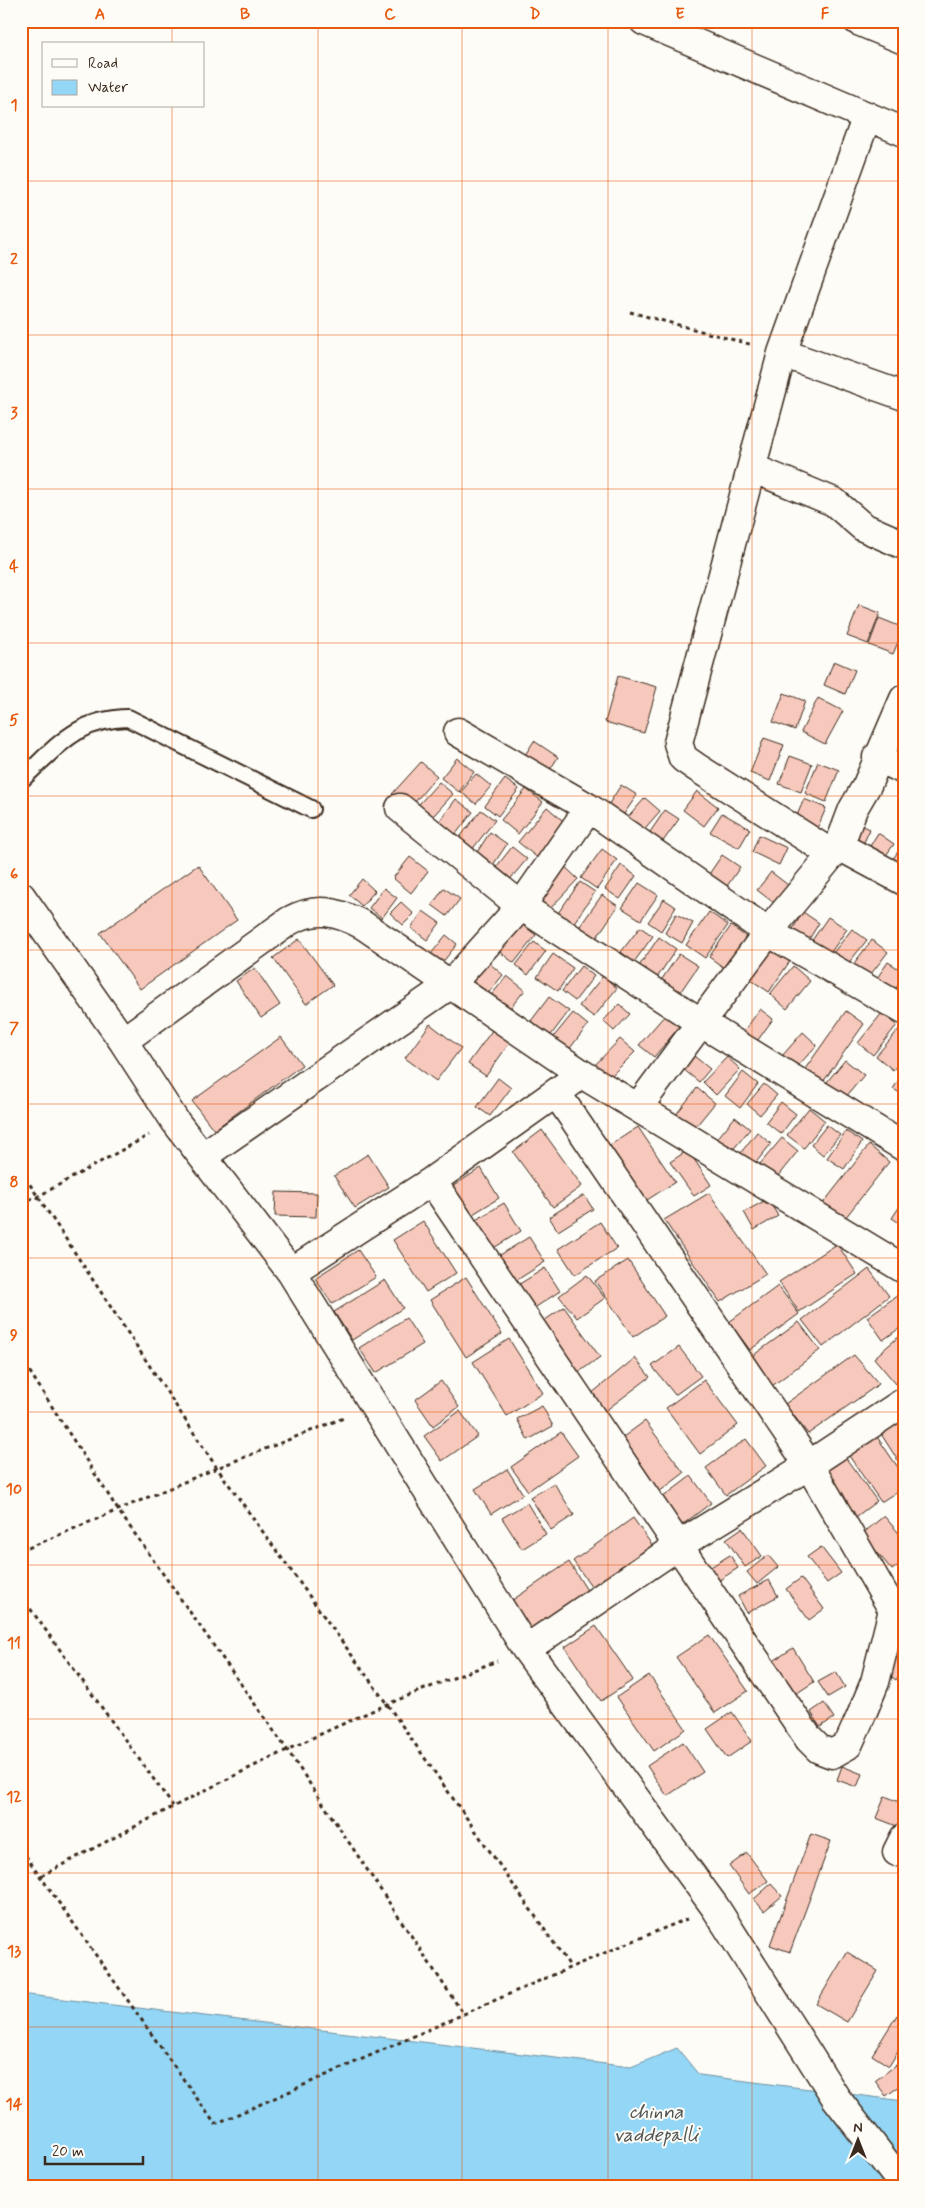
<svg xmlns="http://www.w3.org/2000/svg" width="925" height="2208" viewBox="0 0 925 2208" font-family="Mynerve,sans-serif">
<rect width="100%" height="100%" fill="#fdfcf7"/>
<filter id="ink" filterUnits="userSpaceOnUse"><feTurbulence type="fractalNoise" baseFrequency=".02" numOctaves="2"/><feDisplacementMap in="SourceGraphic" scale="10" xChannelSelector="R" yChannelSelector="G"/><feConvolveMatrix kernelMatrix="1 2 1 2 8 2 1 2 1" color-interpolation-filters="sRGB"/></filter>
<g filter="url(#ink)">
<path fill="#93d6f5" stroke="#70919f" d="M21 1994 631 2067 677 2048 699 2075 904 2101V2187H21Z"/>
<path fill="#f7c9bc" stroke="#3b2a1e" d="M859 605 880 613 868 644 847 636Z
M879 618 904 628 893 654 869 645Z
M834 661 855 670 845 694 824 685Z
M618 676 657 687 644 733 605 722Z
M784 693 805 701 795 730 773 722Z
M818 698 843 711 825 744 801 732Z
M898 736 904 739V762L889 754Z
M764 738 784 745 770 781 750 773Z
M534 741 558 757 548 773 523 758Z
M790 756 812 764 801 792 779 784Z
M457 758 474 772 459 792 441 778Z
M421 762 437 776 409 809 392 794Z
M818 762 839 770 826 802 805 793Z
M476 774 491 786 476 804 461 792Z
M505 779 519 789 498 816 485 806Z
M439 782 453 794 426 824 412 812Z
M621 785 637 795 620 820 605 810Z
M526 789 543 802 518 834 501 820Z
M697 791 718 807 704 826 683 810Z
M645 798 660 811 639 835 624 822Z
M456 799 473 812 452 839 436 826Z
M804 799 826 808 814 836 792 827Z
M547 807 568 825 539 859 518 842Z
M481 810 495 820 471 851 457 841Z
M665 810 679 819 659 847 646 838Z
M722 813 750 829 739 848 710 832Z
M850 820 870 829 859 853Z
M490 832 507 844 491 868 474 857Z
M878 833 894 844 882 861 867 851Z
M759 835 787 848 779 865 752 852Z
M902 846 904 847V873L890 863Z
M512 847 527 859 507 883 493 871Z
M602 849 617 860 597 889 581 878Z
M722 855 740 867 723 892 705 880Z
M410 857 428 871 411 893 393 878Z
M198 865 237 920 140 989 100 933Z
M563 865 578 879 547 912 532 899Z
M621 865 636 876 620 899 605 889Z
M771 872 788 885 774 903 757 890Z
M362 879 375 891 362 906 349 895Z
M580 882 595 892 573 924 558 913Z
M639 883 658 895 641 920 622 908Z
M384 888 397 898 382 918 369 908Z
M444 888 460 899 447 916 432 905Z
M602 895 618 906 595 940 578 929Z
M664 899 676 907 661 931 648 922Z
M401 902 414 914 403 925 390 913Z
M423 911 440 923 427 940 411 928Z
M709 912 728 925 705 958 686 945Z
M803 912 819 923 808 941 792 930Z
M676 914 693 923 682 943 665 933Z
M828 917 847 929 829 955 811 942Z
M516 920 536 935 514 963 495 948Z
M731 926 752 941 730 972 709 957Z
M640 927 653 936 634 962 621 952Z
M852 929 867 940 847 965 833 953Z
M446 935 457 944 442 963 431 954Z
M659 937 676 949 655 981 637 969Z
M299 939 333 985 306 1004 273 958Z
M872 940 888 952 867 979 851 967Z
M534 942 546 951 528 975 516 965Z
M774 946 792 958 769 992 751 980Z
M553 954 573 968 558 991 537 977Z
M679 954 698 966 679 994 660 982Z
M488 962 503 975 485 997 470 984Z
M888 962 904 972V976L891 996 873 984Z
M581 966 594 976 575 1001 562 991Z
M793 966 810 981 787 1009 770 994Z
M255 968 280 1005 261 1018 236 981Z
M507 976 525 990 506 1013 488 999Z
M603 976 617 988 594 1017 579 1006Z
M549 997 569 1011 548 1039 528 1025Z
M619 1004 630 1014 614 1031 603 1021Z
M760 1009 773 1019 755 1044 742 1034Z
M846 1011 864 1024 823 1082 805 1069Z
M573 1013 588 1025 567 1052 551 1040Z
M882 1013 897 1025 873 1055 858 1043Z
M665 1015 680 1026 654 1057 639 1045Z
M430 1024 461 1048 436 1081 405 1058Z
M900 1028 904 1030V1058L893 1070 876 1056Z
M493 1029 511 1041 486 1076 468 1064Z
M803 1032 817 1045 796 1068 782 1056Z
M281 1037 302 1065 214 1130 192 1101Z
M620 1039 635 1052 606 1081 592 1068Z
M694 1056 710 1069 699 1082 683 1069Z
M727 1057 740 1069 716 1095 703 1082Z
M845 1060 864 1075 845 1098 826 1083Z
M743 1072 758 1084 740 1108 725 1096Z
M904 1072V1095L893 1089Z
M498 1078 511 1088 490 1116 477 1107Z
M764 1084 777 1095 760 1115 747 1104Z
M697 1088 715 1103 692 1131 674 1117Z
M781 1102 796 1114 781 1134 766 1122Z
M809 1108 825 1121 804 1148 787 1135Z
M735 1117 750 1129 731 1152 716 1140Z
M827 1125 840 1135 823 1155 811 1145Z
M638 1127 675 1182 644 1202 607 1147Z
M542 1130 582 1186 553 1207 513 1152Z
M846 1131 862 1142 844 1169 827 1158Z
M757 1132 771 1144 753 1166 739 1155Z
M782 1138 798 1151 777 1177 760 1164Z
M869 1145 889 1162 842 1222 821 1206Z
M688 1150 711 1185 694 1196 670 1162Z
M368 1154 389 1187 355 1208 334 1176Z
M481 1168 499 1198 468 1217 450 1188Z
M276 1192 317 1193 316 1217 275 1216Z
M709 1193 766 1274 720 1302 664 1220Z
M584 1195 593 1209 558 1231 549 1217Z
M768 1199 778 1216 754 1230 744 1212Z
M904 1200V1226L892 1218Z
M504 1203 521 1231 492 1249 474 1221Z
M423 1221 456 1273 426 1292 393 1240Z
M600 1222 617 1248 575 1275 558 1249Z
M529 1237 545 1262 514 1282 497 1257Z
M837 1244 857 1274 799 1312 779 1282Z
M358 1250 376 1277 332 1304 315 1278Z
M628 1260 665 1316 633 1337 595 1281Z
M545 1268 560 1291 533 1309 518 1285Z
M869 1269 889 1296 823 1347 802 1320Z
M587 1275 605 1298 577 1318 559 1296Z
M466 1277 502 1334 466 1357 430 1300Z
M385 1280 403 1308 352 1340 334 1312Z
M778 1286 799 1314 750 1350 729 1322Z
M901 1293 904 1297V1325L883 1340 867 1317Z
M564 1307 600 1357 572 1377 535 1327Z
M406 1318 423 1344 376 1373 359 1348Z
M799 1322 820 1350 772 1386 751 1357Z
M904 1332V1377L896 1384 874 1358Z
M509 1339 543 1393 507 1416 473 1362Z
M679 1347 701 1376 675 1395 652 1366Z
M854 1355 879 1384 808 1434 785 1404Z
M635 1358 650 1377 605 1411 591 1394Z
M704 1380 738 1425 700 1454 666 1408Z
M441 1381 459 1407 433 1426 415 1400Z
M542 1406 553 1426 528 1440 517 1419Z
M460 1411 478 1436 442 1461 424 1436Z
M904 1419V1470L881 1434Z
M645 1421 684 1473 659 1492 619 1440Z
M561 1432 578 1456 528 1491 511 1467Z
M875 1434 904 1476V1487L881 1502 847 1453Z
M746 1439 766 1466 726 1495 706 1468Z
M845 1457 877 1501 849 1522 816 1479Z
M507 1469 523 1494 491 1514 475 1489Z
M691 1476 711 1503 682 1525 662 1498Z
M554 1483 574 1515 551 1530 530 1497Z
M527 1503 546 1534 522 1549 502 1518Z
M884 1516 904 1539V1561L892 1570 862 1534Z
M633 1518 654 1548 595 1591 573 1561Z
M742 1528 762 1556 745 1567 726 1539Z
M821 1547 841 1573 827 1583 807 1557Z
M730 1555 738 1568 718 1581 709 1568Z
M768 1555 778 1567 757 1584 747 1572Z
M569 1562 590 1595 532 1633 511 1601Z
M801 1578 824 1609 809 1620 786 1589Z
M769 1580 778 1596 747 1613 738 1596Z
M596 1626 633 1680 601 1701 565 1647Z
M898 1633 904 1638V1658L888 1647Z
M709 1635 748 1691 715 1713 676 1657Z
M793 1648 814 1682 794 1695 772 1662Z
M890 1653 904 1663V1668L896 1680 880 1668Z
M836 1672 845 1687 828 1697 818 1682Z
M649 1675 686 1729 654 1751 617 1697Z
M824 1703 834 1718 820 1727 811 1712Z
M732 1712 752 1741 727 1758 707 1729Z
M683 1742 703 1772 667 1796 647 1766Z
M842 1766 862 1774 857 1787 837 1780Z
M885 1796 904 1804 902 1828 876 1818Z
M811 1834 831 1841 790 1952 770 1945Z
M747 1853 768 1881 749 1894 729 1866Z
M771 1884 782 1896 764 1911 754 1899Z
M847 1952 878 1971 847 2022 816 2004Z
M897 2015 904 2020V2042L889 2066 872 2055Z
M904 2059V2083L886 2096 875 2081Z"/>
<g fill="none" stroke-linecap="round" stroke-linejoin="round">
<defs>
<path id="service" d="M21 780C57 747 76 719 128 718L311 809"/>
<path id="minor" d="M858 21 904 40
M782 353 904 396
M752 468 834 502 863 527 904 545
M458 732 589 808 768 932 904 1010
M877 757 904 770
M400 808 521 906 700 1022 904 1147
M839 846 904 881
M832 854 696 767 683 758 678 743 782 353 867 116
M21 896 123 1041 175 1121 291 1272 526 1649 715 1907 836 2098 904 2186
M123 1041 289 921C316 906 336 911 363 925L582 1074 904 1269
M639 1106 768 932 839 846 853 809 867 785 904 699
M203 1156 451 984 521 906 589 808
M432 1181 809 1739 819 1749 832 1754 848 1745 861 1716 875 1682 893 1610 809 1465 557 1094
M291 1272 432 1181 571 1082
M526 1649 679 1545 809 1465 904 1402
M897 1852 904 1838"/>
<path id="tertiary" d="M644 21 904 132"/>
</defs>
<use href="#service" stroke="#3b2a1e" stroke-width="20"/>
<use href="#minor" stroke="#3b2a1e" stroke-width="31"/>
<use href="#tertiary" stroke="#3b2a1e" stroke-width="31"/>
<path stroke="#3b2a1e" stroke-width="3" stroke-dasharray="4 4" stroke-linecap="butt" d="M630 312 753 345
M21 1171 217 1468 387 1704 570 1966
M21 1202 37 1197 149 1135
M21 1358 118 1510 288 1751 464 2015
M21 1551 217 1468 346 1417
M21 1596 173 1806
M21 1849 215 2124C372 2056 528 1983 687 1919
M41 1876C155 1816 269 1755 388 1704 424 1689 461 1675 497 1661"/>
<use href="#service" stroke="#fdfcf7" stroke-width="16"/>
<use href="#minor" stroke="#fdfcf7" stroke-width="28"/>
<use href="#tertiary" stroke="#fdfcf7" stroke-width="28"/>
</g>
</g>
<path fill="none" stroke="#e8590c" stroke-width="1" stroke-opacity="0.55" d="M172 21V44M318 21V2187M462 21V2187M608 21V2187M752 21V2187M172 106V2187M21 181H904M21 335H904M21 489H904M21 643H904M21 796H904M21 950H904M21 1104H904M21 1258H904M21 1412H904M21 1565H904M21 1719H904M21 1873H904M21 2027H904"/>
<g text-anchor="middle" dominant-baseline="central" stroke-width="4" stroke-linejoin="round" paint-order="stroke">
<g font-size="20" font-style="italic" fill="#515554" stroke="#fdfcf7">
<text x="656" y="2112">chinna<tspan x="656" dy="23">vaddepalli</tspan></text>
</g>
</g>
<rect width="925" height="2208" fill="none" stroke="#fdfcf7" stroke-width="55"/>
<rect x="42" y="42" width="162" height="65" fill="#fdfcf7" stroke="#afa8a0"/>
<rect x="52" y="59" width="25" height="8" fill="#fdfcf7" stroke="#afa8a0"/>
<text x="88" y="68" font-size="15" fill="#3b2a1e">Road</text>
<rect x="52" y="80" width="25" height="15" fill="#93d6f5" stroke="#afa8a0"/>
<text x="88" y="92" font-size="15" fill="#3b2a1e">Water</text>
<g transform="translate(858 2140)" stroke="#fdfcf7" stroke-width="4" paint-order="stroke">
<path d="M0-4L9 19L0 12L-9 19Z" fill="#3b2a1e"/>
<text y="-8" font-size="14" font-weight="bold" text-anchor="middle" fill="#3b2a1e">N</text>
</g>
<path d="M45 2156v8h98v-8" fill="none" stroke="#3b2a1e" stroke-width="2.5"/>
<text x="52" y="2156" font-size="15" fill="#3b2a1e" stroke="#fdfcf7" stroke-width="4" paint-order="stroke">20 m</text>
<rect x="28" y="28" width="870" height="2152" fill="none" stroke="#e8590c" stroke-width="2"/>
<g font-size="16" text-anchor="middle" font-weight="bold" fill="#e8590c">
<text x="100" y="19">A</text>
<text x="245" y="19">B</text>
<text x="390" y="19">C</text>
<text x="535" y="19">D</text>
<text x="680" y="19">E</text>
<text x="825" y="19">F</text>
<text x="14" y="110">1</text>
<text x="14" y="264">2</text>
<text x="14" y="418">3</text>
<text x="14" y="571">4</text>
<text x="14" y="725">5</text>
<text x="14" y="879">6</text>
<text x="14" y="1033">7</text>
<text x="14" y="1187">8</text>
<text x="14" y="1340">9</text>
<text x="14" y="1494">10</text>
<text x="14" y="1648">11</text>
<text x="14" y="1802">12</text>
<text x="14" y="1956">13</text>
<text x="14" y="2109">14</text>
</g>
</svg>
